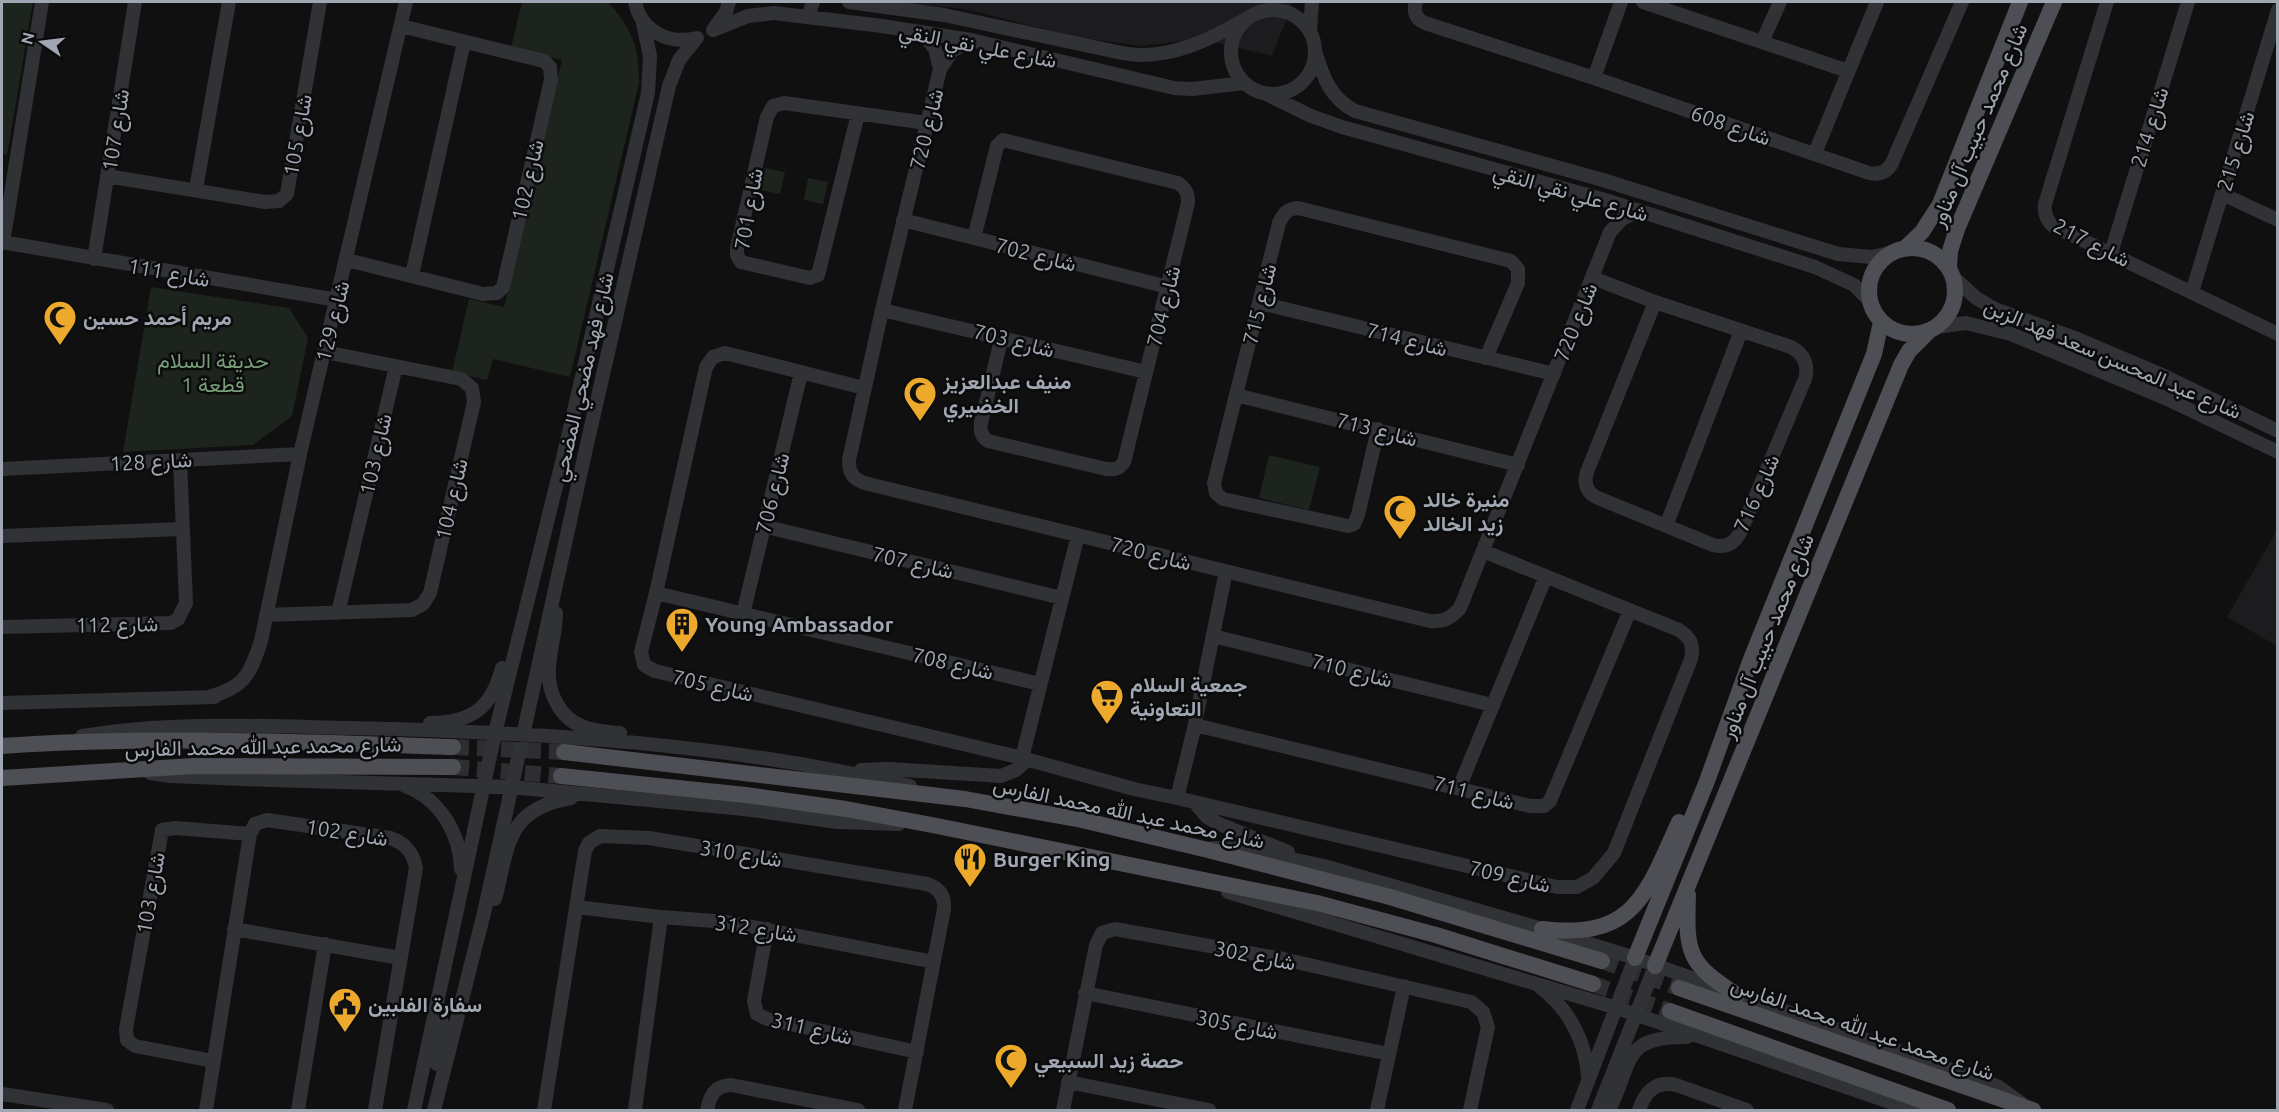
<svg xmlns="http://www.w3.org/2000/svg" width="2279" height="1112" viewBox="0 0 2279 1112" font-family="Ubuntu,Vazirmatn,sans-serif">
<rect width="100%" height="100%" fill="#101011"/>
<path fill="#1c1c1e" d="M890 2H1293L1272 56 1202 39 1141 46 1077 37 965 9Z
M2277 530V646L2227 617Z"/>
<path fill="#1c241d" d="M2 2H33L7 155 2 154Z
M522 2 609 3C633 31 639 46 639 83L570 377 493 359 487 380 452 372 469 299 504 307 562 60 511 48Z
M765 168 785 172 780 194 761 190Z
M808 178 828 182 823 204 804 200Z
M151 287 289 308 308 338 292 416 253 445 123 452Z
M1269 455 1320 467 1309 510 1259 498Z"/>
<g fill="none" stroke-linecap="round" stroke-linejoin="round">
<path stroke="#2d2e31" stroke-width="16" stroke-dasharray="16 8" stroke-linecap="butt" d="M453 747 564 752
M453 767 561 776
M1602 961 1679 988
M1593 984 1670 1011"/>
<path stroke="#313236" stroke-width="14" d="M635 2C641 31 668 45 697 38
M813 2 810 11 813 18
M849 2 944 15 1122 53C1169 62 1213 38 1253 15
M1416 2C1413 11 1415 19 1425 23L1594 78 1869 173C1879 175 1887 172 1892 163L1962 2
M1643 2 1848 71
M2107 2 2045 204C2044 213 2046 220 2053 226L2278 334
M1231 52a42 42 0 1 1 84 0a42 42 0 1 1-84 0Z
M715 27 726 12 729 2
M713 30 748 16 774 13 882 26 971 40 1174 88 1192 89 1244 83
M1310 31 1312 2
M922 32 935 49 940 69
M971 40 952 51 940 69 882 310 849 460C848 484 867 483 885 488L1430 621C1444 622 1451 618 1460 608L1610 232 1622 219 1638 211
M1762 42 1780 2
M1315 51C1323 77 1330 98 1355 111L1603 180 1838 254 1872 257 1894 252
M1594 78 1621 2
M1266 94 1311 116 1342 127 1602 199 1815 267 1854 285 1870 301
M858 114 818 275 810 278 741 262 737 255V248L767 117 773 106 784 103 927 123
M1815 153 1877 2
M107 176 265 202 279 201 287 194 320 2
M196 189 229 2
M2222 194 2278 220
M903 220 1168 287
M974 238 997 146 1003 140 1178 183C1186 189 1188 193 1188 203L1124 462C1119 469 1115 470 1106 469L988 441C981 436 980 431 981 423L1002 336
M2 242 337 300
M3 243 42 2
M2111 253 2188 2
M94 259 135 2
M347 260 483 294 497 293 503 287 551 80 550 67 544 61 401 26
M412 275 464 42
M1953 277 1976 298 1995 309 2075 338 2162 375 2278 431
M1593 278 1655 302
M2192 292 2278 10
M1655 302 1791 347C1804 354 1809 365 1805 379L1740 533C1734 544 1725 548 1713 545L1598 498C1587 493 1583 484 1587 472Z
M1260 303 1554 374
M882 310 1146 372
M1936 327 1966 323 2011 334 2165 398 2278 452
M864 388 725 353 713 357 706 367 656 593 641 652 644 665 655 671 1022 758 1078 535
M1236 395 1518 465
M1378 429 1358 515 1354 524 1348 526 1223 499 1216 493 1214 483 1279 223C1284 213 1287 209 1298 208L1511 261 1518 269V283L1486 358
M2 469 300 454
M763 526 1062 598
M1666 526 1741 331
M2 536 182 529
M1226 571 1193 733 1177 798 1557 887H1577L1593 878 1614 853 1691 659C1694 645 1691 638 1679 630L1483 551
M656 593 1040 684
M338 613 396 366
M556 613C556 631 550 649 549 668 547 692 560 719 584 727 595 731 608 732 620 733
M743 614 801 373
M266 615 412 610 423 604 430 593 474 402 472 388 461 379 325 352
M2 627 171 623 178 619 186 603 180 460
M1213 636 1492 705
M208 697C244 688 250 675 261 641L300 454 406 2
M2 703 215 697
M430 723C472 722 491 709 502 668
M1195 725 1530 806H1544L1550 801 1630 610
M82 736C170 721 261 726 349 728 537 732 727 743 910 786
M1022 758 1134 789 1177 798
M861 770 888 769 1001 776 1016 770 1027 760
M150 773 170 776 272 780 510 787 744 809 837 822 899 824
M405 786C440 799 460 833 461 869
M1459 788 1546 576
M1195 803 1207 817 1217 823 1288 852
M1213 848H1241L1324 866 1542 929 1635 958 1997 1086 2021 1103
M1228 892 1617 1008 1913 1110
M495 899C509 845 506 809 571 798
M576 907 661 917 727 922 934 962
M234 929 400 958
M767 929 754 1001 757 1014 767 1019 917 1052
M1541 988C1569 1009 1586 1042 1588 1077
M1085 993 1389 1054
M434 1020 441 1021 444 1026 437 1064
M213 1061 135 1046 127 1040 126 1029 162 830 175 828 250 834
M1068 1082 1209 1110
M2 1094 107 1110
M206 1110 250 834 255 824 267 820 390 838C405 843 413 852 416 868L375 1110
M298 1110 325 944
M414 1110 495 733 563 458 648 93 650 56 642 19
M434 1110 484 913 583 462 669 86 679 60 696 39
M544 1110 585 851 589 843 600 836 649 838 927 884C939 888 945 896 944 909L905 1110
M635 1110 661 917
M707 1110C710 1096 714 1086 731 1085L858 1110
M1063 1110 1096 945 1102 933 1115 929 1283 959 1471 1002 1483 1012 1488 1027 1470 1110
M1377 1110 1404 986
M1577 1110 1635 958
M1598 1110 1655 966
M1609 1110C1633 1063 1621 1036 1687 1037
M1639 1110C1645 1092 1656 1080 1676 1085L1747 1110"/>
<path stroke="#4d4f55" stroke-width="16" d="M1869 291a43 43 0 1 1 86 0a43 43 0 1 1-86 0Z
M1904 249 1922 232 1940 204 2020 2
M1949 268 1950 251 1957 229 2054 2
M2 746C152 736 303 742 453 747
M564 752 965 799 1082 820 1208 850 1390 897 1602 961
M561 776 746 795 846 809 932 825 1317 903 1436 935 1593 984
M2 778 193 766 453 767
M1688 895C1686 953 1687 963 1737 995
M1542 929C1635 940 1646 894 1679 822
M1635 958 1707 781 1751 659 1874 354 1881 322
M1655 966 1901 365 1909 351 1929 331
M1679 988 2033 1110
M1670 1011 1948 1110"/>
</g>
<defs>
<symbol id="mosque-pin" viewBox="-11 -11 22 30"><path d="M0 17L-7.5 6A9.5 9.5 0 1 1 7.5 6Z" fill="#eca92c" stroke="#0b0b0c"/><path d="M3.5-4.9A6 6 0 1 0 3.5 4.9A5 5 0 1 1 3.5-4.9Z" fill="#111"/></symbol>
<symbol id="building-pin" viewBox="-11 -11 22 30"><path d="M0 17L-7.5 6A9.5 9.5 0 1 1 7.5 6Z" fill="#eca92c" stroke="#0b0b0c"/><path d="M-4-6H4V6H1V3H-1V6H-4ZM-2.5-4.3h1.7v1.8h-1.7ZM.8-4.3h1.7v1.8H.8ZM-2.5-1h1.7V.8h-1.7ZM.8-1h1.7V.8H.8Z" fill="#111"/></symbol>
<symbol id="supermarket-pin" viewBox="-11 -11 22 30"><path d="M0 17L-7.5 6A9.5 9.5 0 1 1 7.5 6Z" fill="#eca92c" stroke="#0b0b0c"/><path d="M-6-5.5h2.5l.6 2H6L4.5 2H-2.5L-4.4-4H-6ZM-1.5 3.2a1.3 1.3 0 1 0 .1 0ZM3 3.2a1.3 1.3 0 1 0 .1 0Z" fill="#111"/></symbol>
<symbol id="restaurant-pin" viewBox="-11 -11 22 30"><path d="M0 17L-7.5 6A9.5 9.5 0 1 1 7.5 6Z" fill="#eca92c" stroke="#0b0b0c"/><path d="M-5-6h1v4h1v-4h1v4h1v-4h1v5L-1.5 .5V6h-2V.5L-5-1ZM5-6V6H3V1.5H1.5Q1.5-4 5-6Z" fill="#111"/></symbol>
<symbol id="civic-pin" viewBox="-11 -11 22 30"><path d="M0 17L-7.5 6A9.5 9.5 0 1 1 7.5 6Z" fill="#eca92c" stroke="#0b0b0c"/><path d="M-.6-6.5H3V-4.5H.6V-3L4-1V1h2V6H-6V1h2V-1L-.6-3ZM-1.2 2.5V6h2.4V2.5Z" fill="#111"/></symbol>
</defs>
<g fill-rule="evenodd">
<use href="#mosque-pin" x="41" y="298" width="38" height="52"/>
<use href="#mosque-pin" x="901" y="374" width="38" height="52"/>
<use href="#mosque-pin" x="1381" y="492" width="38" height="52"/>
<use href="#building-pin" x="663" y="605" width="38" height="52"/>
<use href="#supermarket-pin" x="1088" y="677" width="38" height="52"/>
<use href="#restaurant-pin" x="951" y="840" width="38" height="52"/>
<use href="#civic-pin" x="326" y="985" width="38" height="52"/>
<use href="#mosque-pin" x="992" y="1041" width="38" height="52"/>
</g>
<g text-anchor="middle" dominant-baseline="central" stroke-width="5" stroke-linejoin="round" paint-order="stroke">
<g font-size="21" fill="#a1a7b2" stroke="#0b0b0c">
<text transform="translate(978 45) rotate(11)">شارع علي نقي النقي</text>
<text transform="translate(1731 125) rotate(19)">شارع 608</text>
<text transform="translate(1978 125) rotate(-67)">شارع محمد حبيب آل مناور</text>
<text transform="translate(2149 127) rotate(-73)">شارع 214</text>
<text transform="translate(926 129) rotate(-76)">شارع 720</text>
<text transform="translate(115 130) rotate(-81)">شارع 107</text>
<text transform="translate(297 135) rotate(-80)">شارع 105</text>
<text transform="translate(2235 151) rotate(-73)">شارع 215</text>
<text transform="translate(527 180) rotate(-77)">شارع 102</text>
<text transform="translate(1571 192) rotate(16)">شارع علي نقي النقي</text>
<text transform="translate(748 209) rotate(-80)">شارع 701</text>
<text transform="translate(2092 242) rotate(27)">شارع 217</text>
<text transform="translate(1036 254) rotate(14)">شارع 702</text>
<text transform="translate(169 272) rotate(10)">شارع 111</text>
<text transform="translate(1259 304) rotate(-76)">شارع 715</text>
<text transform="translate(1163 306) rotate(-76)">شارع 704</text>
<text transform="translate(332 321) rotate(-76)">شارع 129</text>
<text transform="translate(1575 322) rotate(-68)">شارع 720</text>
<text transform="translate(1407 339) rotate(14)">شارع 714</text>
<text transform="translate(1014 340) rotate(14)">شارع 703</text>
<text transform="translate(2113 358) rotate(23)">شارع عبد المحسن سعد فهد الزبن</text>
<text transform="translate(582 377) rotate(-77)">شارع فهد مضحي المضحي</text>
<text transform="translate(1377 429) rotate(14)">شارع 713</text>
<text transform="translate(375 454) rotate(-77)">شارع 103</text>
<text transform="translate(151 461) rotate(-3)">شارع 128</text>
<text transform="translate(772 493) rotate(-76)">شارع 706</text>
<text transform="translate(1756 493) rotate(-66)">شارع 716</text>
<text transform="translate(451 499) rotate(-77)">شارع 104</text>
<text transform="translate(1151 553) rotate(14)">شارع 720</text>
<text transform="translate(913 562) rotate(13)">شارع 707</text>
<text transform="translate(117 624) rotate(-1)">شارع 112</text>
<text transform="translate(1766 636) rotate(-68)">شارع محمد حبيب آل مناور</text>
<text transform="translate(953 663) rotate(13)">شارع 708</text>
<text transform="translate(1352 670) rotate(14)">شارع 710</text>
<text transform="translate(713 685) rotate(13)">شارع 705</text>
<text transform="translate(263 746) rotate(-1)">شارع محمد عبد الله محمد الفارس</text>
<text transform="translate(1474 792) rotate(14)">شارع 711</text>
<text transform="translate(1129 812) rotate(12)">شارع محمد عبد الله محمد الفارس</text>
<text transform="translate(347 832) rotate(9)">شارع 102</text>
<text transform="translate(741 853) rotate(9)">شارع 310</text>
<text transform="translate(1510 876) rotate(13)">شارع 709</text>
<text transform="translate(150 893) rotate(-80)">شارع 103</text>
<text transform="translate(756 928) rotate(9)">شارع 312</text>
<text transform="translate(1255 955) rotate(11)">شارع 302</text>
<text transform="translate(1237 1024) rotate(11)">شارع 305</text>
<text transform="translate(812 1028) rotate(13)">شارع 311</text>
<text transform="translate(1863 1028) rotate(19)">شارع محمد عبد الله محمد الفارس</text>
</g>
<g font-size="21" font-weight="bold" fill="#a1a7b2" stroke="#0b0b0c" text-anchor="start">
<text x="83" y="317">مريم أحمد حسين</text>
<text x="943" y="381">منيف عبدالعزيز<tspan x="943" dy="24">الخضيري</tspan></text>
<text x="1423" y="499">منيرة خالد<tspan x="1423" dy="24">زيد الخالد</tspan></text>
<text x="705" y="624">Young Ambassador</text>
<text x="1130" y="684">جمعية السلام<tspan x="1130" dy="24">التعاونية</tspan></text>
<text x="993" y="859">Burger King</text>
<text x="368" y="1004">سفارة الفلبين</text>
<text x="1034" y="1060">حصة زيد السبيعي</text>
</g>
<g font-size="21" fill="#789d7a" stroke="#0b0b0c">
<text x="213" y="360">حديقة السلام<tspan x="213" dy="24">قطعة 1</tspan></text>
</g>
</g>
<rect width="2279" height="1112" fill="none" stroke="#a1a7b2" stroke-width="6"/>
<g transform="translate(42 42) rotate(284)" stroke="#0b0b0c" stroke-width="4.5" paint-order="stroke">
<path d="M0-4.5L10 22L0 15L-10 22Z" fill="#a1a7b2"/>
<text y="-9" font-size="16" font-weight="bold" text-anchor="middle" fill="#a1a7b2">N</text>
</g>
</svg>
